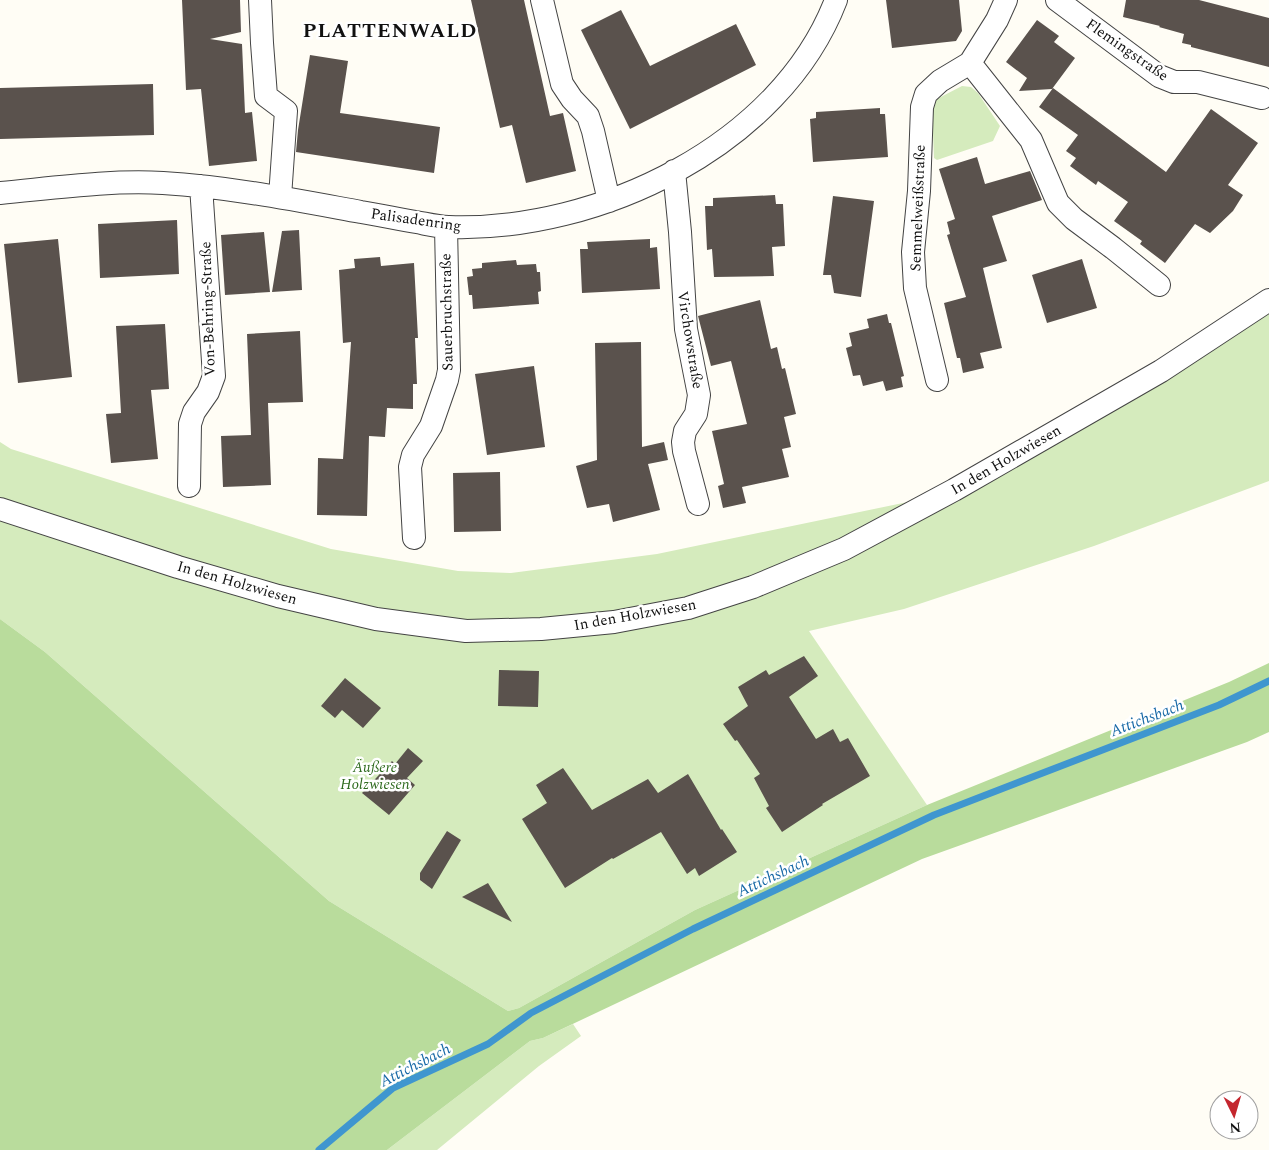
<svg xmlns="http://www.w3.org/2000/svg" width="1269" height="1150" viewBox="0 0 1269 1150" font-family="Spectral,serif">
<rect width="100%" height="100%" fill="#fffdf5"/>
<path fill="#d5ebbd" d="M962 86 971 87 978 93 1000 126 993 141 937 160 934 158 932 107 935 100Z
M1269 303V481L1094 546 904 609 809 631 927 805 695 910 519 1008 508 1011 329 901 45 652 0 619V442L11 449 331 549 458 571 511 573 657 554 956 492Z
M573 1024 581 1036 539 1066 437 1150H387L530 1041 543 1038Z"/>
<path fill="#b9dc9c" d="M0 619 45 652 329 901 508 1011 519 1008 695 910 927 805 1229 682 1269 663V732L1247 742 922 859 543 1038 530 1041 387 1150H0Z"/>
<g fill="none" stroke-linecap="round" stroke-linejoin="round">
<path stroke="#3f96cf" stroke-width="7" d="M319 1150 393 1088 488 1044 531 1013 693 929 934 815 1219 705 1269 681"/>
</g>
<path fill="#5a524d" d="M182 0H240L241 32 210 39 242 44 245 113 252 112 257 161 209 166 201 89 186 90Z
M471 0H524L550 116 563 113 576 171 526 183 512 125 500 128Z
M886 0H959L962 31 956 41 892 48Z
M1126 0H1199L1269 18V67L1191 47V45L1182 43 1184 34 1159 27 1160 26 1123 17Z
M621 10 650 66 736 24 756 65 630 129 581 30Z
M1037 20 1059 36 1054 42 1075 58 1052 89 1019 91 1027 78 1006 62Z
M310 55 348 61 340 113 440 127 434 173 296 152 298 130Z
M153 84 154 135 0 139V88Z
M1053 88 1166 172 1211 109 1258 143 1228 185 1243 195 1233 211 1210 233 1195 224 1165 263 1140 244 1142 241 1114 221 1128 202 1098 181 1096 185 1070 166 1076 158 1066 151 1078 135 1039 107Z
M880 108V114H885L888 157 813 162 810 119 816 118V112Z
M977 157 985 184 1030 171 1042 200 992 216 1007 261 983 268 1002 348 980 353 984 368 963 373 960 358H957L944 303 966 297 947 235 950 234 947 222 955 219 939 169Z
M775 195 776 204H783L785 246 772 247 774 276 714 277 712 249 707 250 705 206H713V198Z
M833 196 874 201 861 297 834 293 831 275H823Z
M177 220 179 274 100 278 98 224Z
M299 230 302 290 272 292 282 231Z
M264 232 270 292 225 295 221 235Z
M58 239 72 377 18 383 4 244Z
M650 239V248L657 247 660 289 582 293 580 249H588L587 242Z
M380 257 381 266 414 263 418 338H415L417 384H413V409L387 408 385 437 369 436 367 516 317 515 318 458 343 459 351 342 343 343 339 270 355 268 354 259Z
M1082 259 1097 308 1047 323 1032 275Z
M516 260 517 265 536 264 537 272H540L541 291 538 292 539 304 473 309 472 295H469L467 277 473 276 472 269 482 268V263Z
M760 300 771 349 777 347 782 369 785 368 796 414 784 417 791 447 782 449 789 477 742 487 746 503 723 508 718 486 724 484 712 431 747 424 731 361 711 366 698 316Z
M887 314 889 323H891L904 376 901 377 903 387 886 391 883 381 863 386 860 375 853 376 846 348 852 346 849 333 869 328 867 319Z
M165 324 169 389 151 390 158 459 111 463 106 414 121 413 116 326Z
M300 331 303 402 268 403 271 485 223 487 221 436 251 435 247 334Z
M641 342 642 447 664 442 668 460 648 464 660 510 613 522 609 504 587 508 576 466 597 460 595 343Z
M534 366 545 447 487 455 475 374Z
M500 472 501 531 454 532 453 473Z
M804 656 818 676 789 697 816 739 833 729 840 742 848 738 870 776 822 804 823 805 782 832 766 808 769 806 754 778 760 774 737 740 735 741 723 724 748 706 738 687 766 670 769 675Z
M499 670 539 671 538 707 498 706Z
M345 678 381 708 363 728 342 710 335 718 321 706Z
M408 748 423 761 407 778 415 785 389 815 362 793 392 761 395 764Z
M563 768 592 810 648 779 658 793 688 774 721 830 722 829 737 852 699 876 695 868 687 874 661 832 613 859 612 858 565 888 522 819 547 803 536 785Z
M447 831 461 840 432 889 420 880V873Z
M488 883 512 922 462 897Z"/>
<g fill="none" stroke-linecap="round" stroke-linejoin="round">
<defs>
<path id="minor" d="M260 0 262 43 266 96 286 111 280 197
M542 0 562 84 572 99 588 116 593 131 609 201
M1057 0 1159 76 1174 82H1198L1262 98
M970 63 1031 140 1058 203 1074 219 1113 248 1159 285
M674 171 680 232 686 329 699 395 696 414 685 431 683 442 684 451 698 504
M0 193C54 188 109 180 163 183 230 187 295 200 361 212 380 215 398 219 416 222 427 224 438 227 449 227 598 232 780 146 836 0
M937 380 915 288 913 252 919 191 922 107 926 94 940 81 970 63 997 20 1006 0
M189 486 190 424 194 412 208 392 214 376 201 186
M0 509 178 567 278 596 376 619 466 631 541 629 614 622 688 608 753 587 844 549 954 490 1161 371 1269 300
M414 538 410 467 413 455 431 426 447 380 449 370 446 227"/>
</defs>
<use href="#minor" stroke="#444" stroke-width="24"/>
<use href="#minor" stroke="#fff" stroke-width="22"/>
</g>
<g text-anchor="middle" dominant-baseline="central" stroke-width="5" stroke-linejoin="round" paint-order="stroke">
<g font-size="15" fill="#111" stroke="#fff">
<text transform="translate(1127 50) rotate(35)">Flemingstraße</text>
<text transform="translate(918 208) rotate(-88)">Semmelweißstraße</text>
<text transform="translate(416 220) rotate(8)">Palisadenring</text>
<text transform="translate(208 309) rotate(-92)">Von-Behring-Straße</text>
<text transform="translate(447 312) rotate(-91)">Sauerbruchstraße</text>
<text transform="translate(690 340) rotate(81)">Virchowstraße</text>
<text transform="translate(1006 460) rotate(-30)">In den Holzwiesen</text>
<text transform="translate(237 583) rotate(16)">In den Holzwiesen</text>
<text transform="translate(635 615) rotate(-10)">In den Holzwiesen</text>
</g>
<g font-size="15" font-style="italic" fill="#2f6b1f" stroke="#fff">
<text x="375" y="767">Äußere<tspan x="375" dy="17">Holzwiesen</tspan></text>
</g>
<g font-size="16" font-style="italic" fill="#1768a6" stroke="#fff">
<text transform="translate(1147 718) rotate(-21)">Attichsbach</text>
<text transform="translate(773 876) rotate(-25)">Attichsbach</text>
<text transform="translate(415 1065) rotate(-27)">Attichsbach</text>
</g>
<g font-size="20" font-weight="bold" letter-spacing="1" fill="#111" stroke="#fff">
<text x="390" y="31">PLATTENWALD</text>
</g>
</g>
<g transform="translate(1234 1115) rotate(175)"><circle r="24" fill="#ffffff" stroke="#a0a0a0"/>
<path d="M0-4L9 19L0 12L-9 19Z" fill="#c4262e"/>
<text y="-8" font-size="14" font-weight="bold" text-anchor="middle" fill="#111111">N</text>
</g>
</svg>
